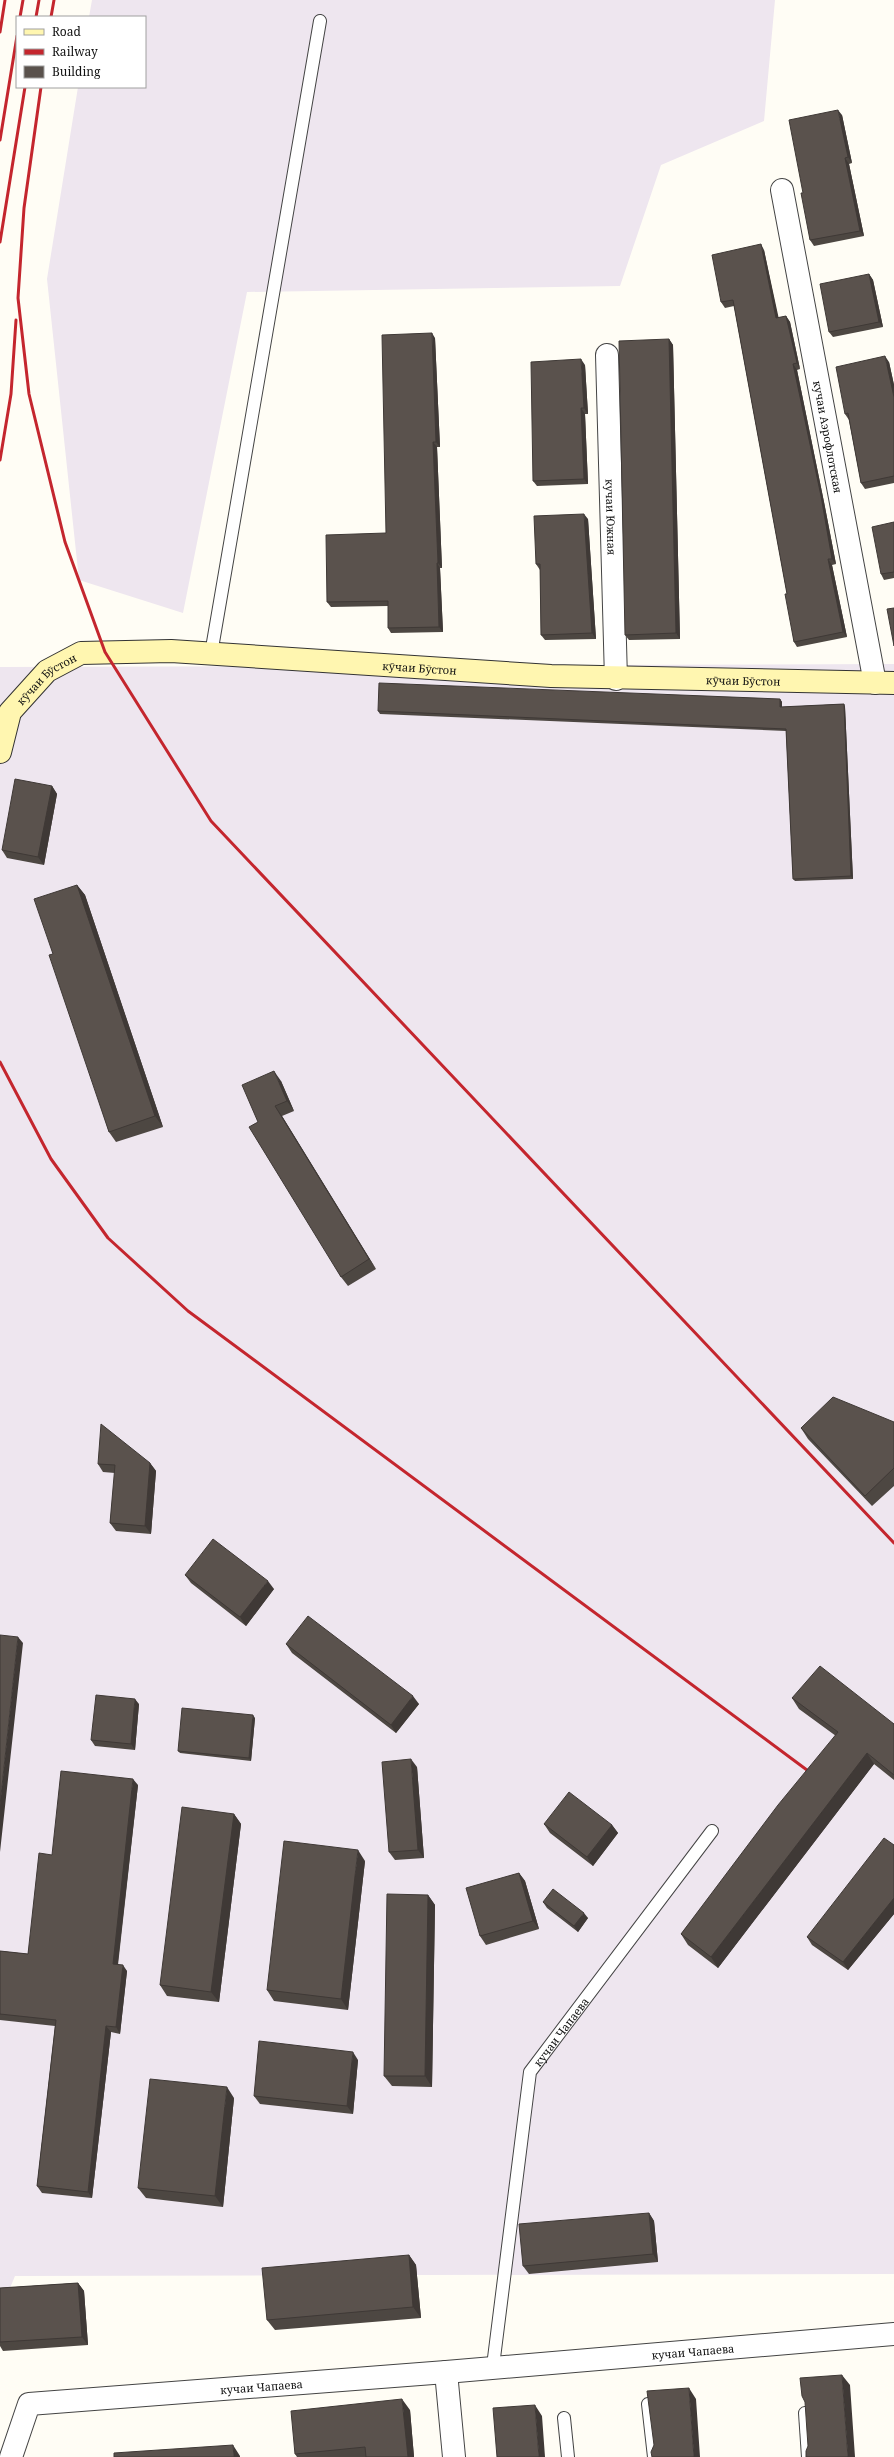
<svg xmlns="http://www.w3.org/2000/svg" width="894" height="2457" viewBox="0 0 894 2457" font-family="'Noto Serif',serif">
<rect width="100%" height="100%" fill="#fffdf5"/>
<path fill="#eee6ef" d="M92 0H775L764 121 661 165 620 286 247 292 183 613 79 580 47 279 78 87H145V17H89Z
M894 664V2274L15 2276 0 2312V667Z"/>
<g fill="none" stroke-linecap="round" stroke-linejoin="round">
<defs>
<g id="lane">
<path d="M211 654 320 21"/>
<path id="s1" d="M493 2366 530 2072 712 1831"/>
<path d="M648 2404 654 2457"/>
<path d="M805 2413 808 2457"/>
<path d="M564 2418 568 2457"/>
</g>
<g id="street">
<path id="s2" d="M782 190 875 683"/>
<path id="s3" d="M607 355 616 679"/>
<path d="M446 2372 454 2457"/>
<path id="s4" d="M11 2457 29 2404 446 2372 894 2334"/>
</g>
<g id="secondary">
<path id="s5" d="M0 752 10 712 47 671 81 653 171 651 551 676 894 683"/>
</g>
</defs>
<use href="#lane" stroke="#444" stroke-width="14"/>
<use href="#street" stroke="#444" stroke-width="24"/>
<use href="#secondary" stroke="#333" stroke-width="24"/>
<use href="#lane" stroke="#fff" stroke-width="12"/>
<use href="#street" stroke="#fff" stroke-width="22"/>
<use href="#secondary" stroke="#fff6b0" stroke-width="22"/>
<path stroke="#c4262e" stroke-width="3" d="M20 17 23 0
M36 17 39 0
M51 17 54 0
M0 32 5 0
M41 87 24 208 18 298 29 394 65 542 105 652 211 821 894 1543
M0 140 17 36
M0 242 25 87
M0 460 11 394 16 320
M0 1062 51 1159 108 1238 188 1311 815 1776"/>
</g>
<path fill="#4d4742" d="M842 115 852 163 849 164 864 236 814 246 810 240 803 193Z
M764 250 778 318 786 316 790 322 800 369 797 370 824 502 836 564 832 565 847 637 797 647 794 642 787 594 734 306 725 308 721 302Z
M869 274 873 280 883 327 833 337 829 332Z
M435 338 440 447H437L442 568H440L443 632 391 633 388 628V606L331 607 327 602 386 533Z
M669 339 673 345 680 639 629 640 625 635Z
M889 362 894 385V483L865 489 861 483 849 420 845 414Z
M585 365 588 414H585L588 484 537 486 533 481Z
M588 519 596 639 545 640 541 635 540 570 536 564Z
M894 522V578L884 580 881 574Z
M780 699 782 702V707L844 704 845 707 853 879 795 881 793 879 786 731 380 714 378 711Z
M52 786 57 794 44 865 7 858 2 850Z
M77 885 85 895 163 1127 116 1142 109 1132 53 954Z
M281 1081 294 1111 282 1116 376 1269 348 1286 341 1277 258 1122Z
M894 1422V1486L872 1506 808 1439 801 1428Z
M150 1463 156 1471 151 1534 116 1531 110 1523 115 1473 103 1472 98 1464Z
M185 1575 274 1589 246 1626 191 1583Z
M286 1644 419 1704 396 1733 292 1653Z
M792 1698 894 1724V1780L874 1764 718 1968 688 1945 681 1934 836 1736 799 1709Z
M139 1704 135 1750 95 1746 91 1740Z
M255 1718 251 1761 180 1753 178 1751Z
M417 1767 424 1858 395 1860 389 1852Z
M138 1785 118 1965 127 1971 120 2034 111 2032 92 2198 42 2193 37 2186 55 2026 0 2020V1951L28 1954 52 1855Z
M234 1814 241 1824 219 2002 167 1996 160 1985Z
M544 1824 612 1825 618 1833 593 1866 550 1833Z
M894 1845V1914L848 1970 812 1945 807 1937Z
M365 1861 348 2010 274 2001 267 1990Z
M519 1873 525 1881 539 1929 486 1945 480 1936Z
M428 1895 435 1905 432 2087 392 2086 384 2076Z
M543 1902 588 1918 578 1932 547 1908Z
M358 2060 353 2114 260 2104 254 2096Z
M234 2098 223 2207 146 2198 138 2188Z
M649 2213 654 2221 658 2262 529 2274 523 2266Z
M409 2255 416 2265 421 2318 275 2330 267 2320Z
M78 2283 84 2291 88 2345 3 2351 0 2346V2288Z
M410 2410 414 2457H297L295 2454Z"/>
<path fill="#3f3936" d="M838 110 842 115 852 163 848 157Z
M845 158 849 164 864 236 860 231Z
M761 244 764 250 780 324 776 318Z
M869 274 873 280 883 327 879 322Z
M786 316 790 322 800 369 797 363Z
M432 333 435 338 440 447 436 442Z
M669 339 673 345 680 639 676 633Z
M885 356 889 362 894 385V397Z
M581 359 585 365 588 414 584 408Z
M793 364 797 370 824 502 836 564 832 559Z
M581 408 585 414 588 484 584 479Z
M433 442 437 447 442 568 438 563Z
M584 514 588 519 596 639 592 633Z
M828 559 832 565 847 637 843 632Z
M437 563 440 568 443 632 439 627Z
M780 699 782 702V710L780 707Z
M844 704 845 707 853 879 851 876Z
M52 786 57 794 44 865 38 857Z
M77 885 85 895 163 1127 155 1116Z
M274 1071 281 1081 294 1111 287 1101Z
M275 1106 282 1116 376 1269 369 1259Z
M150 1463 156 1471 151 1534 145 1526Z
M268 1581 274 1589 246 1626 240 1617Z
M18 1637 23 1643 0 1852V1805Z
M413 1696 419 1704 396 1733 391 1725Z
M135 1699 139 1704 135 1750 131 1744Z
M253 1715 255 1718 251 1761 249 1758Z
M867 1753 874 1764 718 1968 711 1957Z
M411 1759 417 1767 424 1858 418 1850Z
M133 1779 138 1785 117 1970 113 1964Z
M234 1814 241 1824 219 2002 211 1992Z
M612 1825 618 1833 593 1866 587 1857Z
M358 1850 365 1861 348 2010 341 1999Z
M519 1873 525 1881 539 1929 533 1921Z
M428 1895 435 1905 432 2087 425 2076Z
M894 1898V1914L848 1970 843 1962Z
M584 1913 588 1918 578 1932 574 1926Z
M123 1965 127 1971 120 2034 116 2027Z
M106 2026 111 2032 92 2198 88 2192Z
M353 2052 358 2060 353 2114 347 2106Z
M227 2087 234 2098 223 2207 215 2196Z
M649 2213 654 2221 658 2262 653 2254Z
M409 2255 416 2265 421 2318 413 2307Z
M78 2283 84 2291 88 2345 82 2337Z
M842 2375 850 2385 855 2457H848Z
M689 2388 696 2399 700 2457H694Z
M402 2399 410 2410 414 2457H408Z
M535 2405 542 2416 545 2457H539Z
M233 2445 240 2456V2457H234Z"/>
<path fill="#5a524d" stroke="#3f3936" d="M838 110 848 157 845 158 860 231 810 240 801 193H803L789 120Z
M761 244 776 318 786 316 797 363 793 364 821 496 832 559H828L843 632 794 642 785 594H787L733 300 721 302 712 255Z
M869 274 879 322 829 332 820 284Z
M432 333 436 442H433L438 563H437L439 627 388 628V601L327 602 326 535 386 533 382 335Z
M669 339 676 633 625 635 619 341Z
M885 356 894 397V476L861 483 848 413 845 414 836 367Z
M581 359 584 408H581L584 479 533 481 531 362Z
M584 514 592 633 541 635 540 564H536L534 516Z
M894 522V572L881 574 872 527Z
M894 608V646L887 609Z
M379 683 780 699V707L844 704 851 876 793 879 786 729 378 711Z
M15 779 52 786 38 857 2 850Z
M77 885 155 1116 109 1132 49 955 53 954 34 899Z
M274 1071 287 1101 275 1106 369 1259 341 1277 249 1127 258 1122 242 1085Z
M833 1397 894 1422V1468L865 1496 801 1428Z
M101 1424 150 1463 145 1526 110 1523 115 1465 98 1464Z
M213 1539 268 1581 240 1617 185 1575Z
M308 1616 413 1696 391 1725 286 1644Z
M0 1635 18 1637 0 1805Z
M820 1666 894 1724V1775L867 1753 711 1957 681 1934 778 1805 838 1732 792 1698Z
M96 1695 135 1699 131 1744 91 1740Z
M182 1708 253 1715 249 1758 178 1751Z
M411 1759 418 1850 389 1852 382 1762Z
M61 1771 133 1779 113 1964 123 1965 116 2027 106 2026 88 2192 37 2186 56 2020 0 2014V1951L28 1954 39 1853 52 1855Z
M569 1792 612 1825 587 1857 544 1824Z
M182 1807 234 1814 211 1992 160 1985Z
M884 1838 894 1845V1898L843 1962 807 1937Z
M284 1841 358 1850 341 1999 267 1990Z
M519 1873 533 1921 480 1936 466 1888Z
M553 1889 584 1913 574 1926 543 1902Z
M387 1894 428 1895 425 2076H384Z
M259 2041 353 2052 347 2106 254 2096Z
M150 2079 227 2087 215 2196 138 2188Z
M649 2213 653 2254 523 2266 519 2224Z
M409 2255 413 2307 267 2320 262 2268Z
M78 2283 82 2337 0 2342V2288Z
M842 2375 848 2457H806V2451L808 2446 805 2402 802 2396 800 2378Z
M689 2388 694 2457H652L651 2452 654 2445 647 2391Z
M402 2399 408 2457H366L365 2447 295 2454 291 2411Z
M535 2405 539 2457H497L493 2408Z
M233 2445 234 2457H114V2453Z"/>
<g text-anchor="middle" dominant-baseline="central" stroke-width="4" stroke-linejoin="round" paint-order="stroke">
<g font-size="11" fill="#111" stroke="#fff">
<text stroke="none"><textPath href="#s2" startOffset="251">кучаи Аэрофлотская</textPath></text>
<text stroke="none"><textPath href="#s3" startOffset="162">кучаи Южная</textPath></text>
<text stroke="none"><textPath href="#s5" startOffset="474">кӯчаи Бӯстон</textPath></text>
<text stroke="none"><textPath href="#s5" startOffset="91">кӯчаи Бӯстон</textPath></text>
<text stroke="none"><textPath href="#s5" startOffset="798">кӯчаи Бӯстон</textPath></text>
<text stroke="none"><textPath href="#s1" startOffset="347">кучаи Чапаева</textPath></text>
<text stroke="none"><textPath href="#s4" startOffset="722">кучаи Чапаева</textPath></text>
<text stroke="none"><textPath href="#s4" startOffset="289">кучаи Чапаева</textPath></text>
</g>
</g>
<rect x="16" y="16" width="130" height="72" fill="#ffffff" stroke="#a0a0a0"/>
<rect x="24" y="29" width="20" height="6" fill="#fff6b0" stroke="#a0a0a0"/>
<text x="52" y="36" font-size="12" fill="#111111">Road</text>
<rect x="24" y="49" width="20" height="6" fill="#c4262e" stroke="#a0a0a0"/>
<text x="52" y="56" font-size="12" fill="#111111">Railway</text>
<rect x="24" y="66" width="20" height="12" fill="#5a524d" stroke="#a0a0a0"/>
<text x="52" y="76" font-size="12" fill="#111111">Building</text>
</svg>
